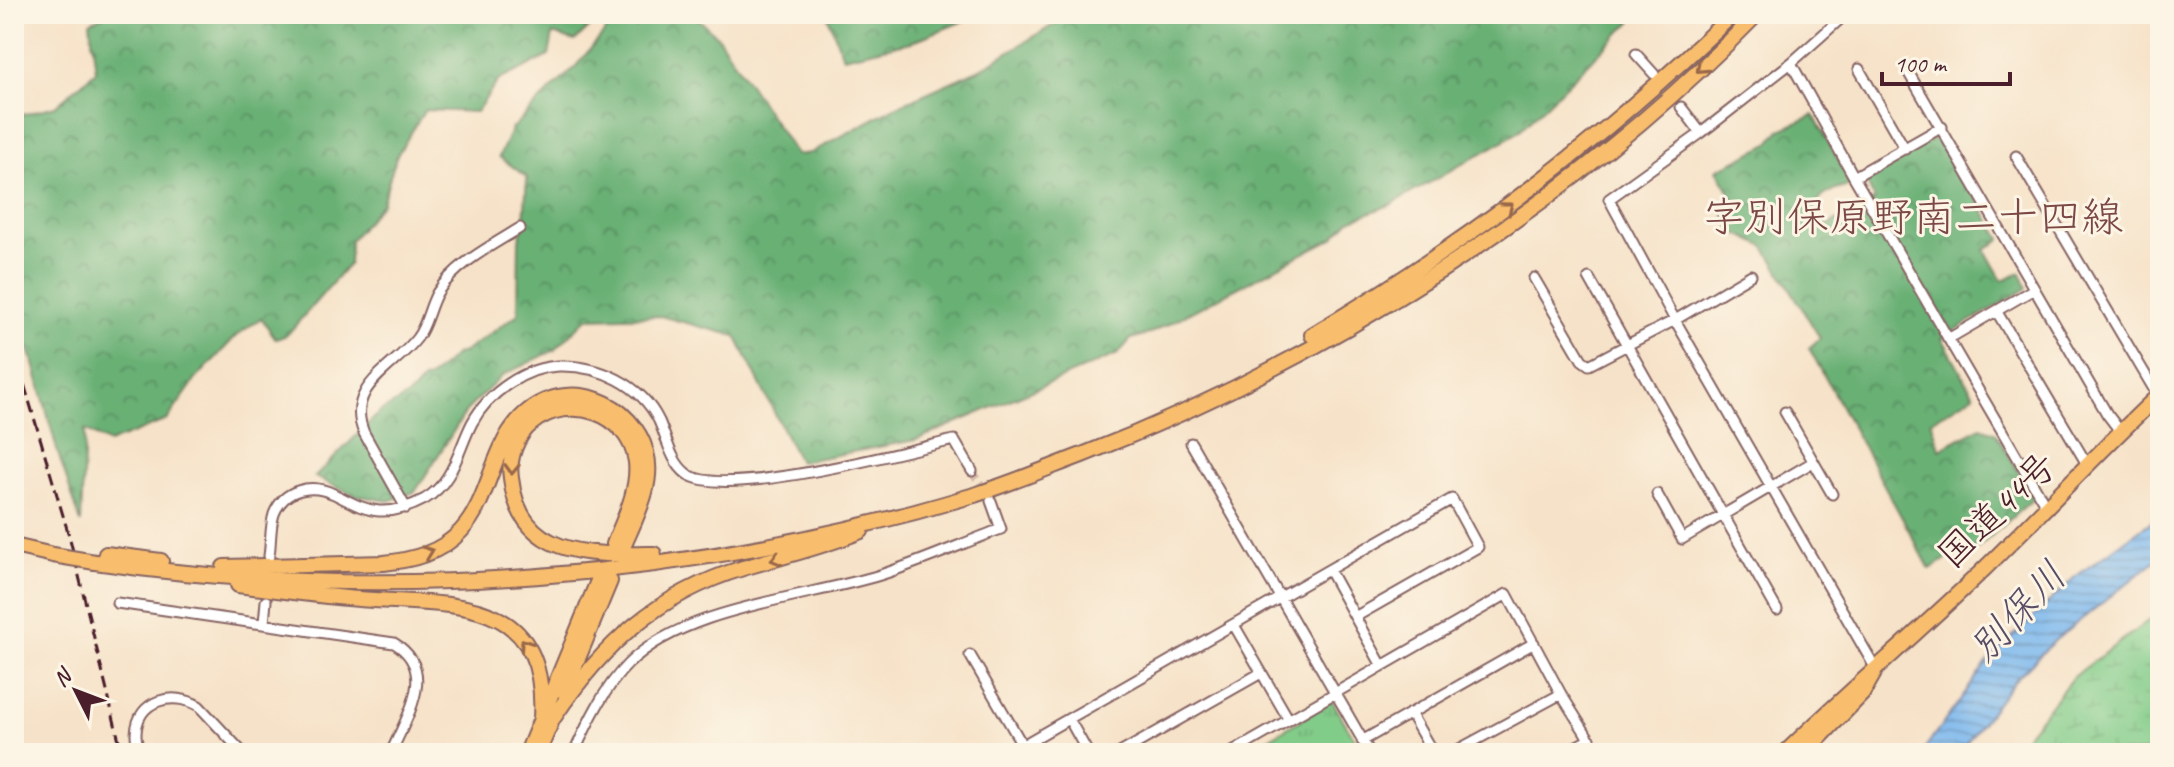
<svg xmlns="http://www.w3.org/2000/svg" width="2174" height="767" viewBox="0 0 2174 767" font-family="Caveat,'Klee One',sans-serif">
<defs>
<pattern id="grass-tufts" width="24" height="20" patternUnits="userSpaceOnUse" patternTransform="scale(2)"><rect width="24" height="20" fill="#82cc89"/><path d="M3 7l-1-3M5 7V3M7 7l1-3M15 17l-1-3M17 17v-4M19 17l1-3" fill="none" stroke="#72af76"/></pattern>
<pattern id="forest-crowns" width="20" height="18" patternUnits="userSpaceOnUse" patternTransform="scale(2)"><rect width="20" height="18" fill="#69b075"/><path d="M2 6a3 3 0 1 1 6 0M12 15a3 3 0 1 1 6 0" fill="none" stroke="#588f60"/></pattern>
<pattern id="wetland-marsh" width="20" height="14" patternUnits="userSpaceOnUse" patternTransform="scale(2)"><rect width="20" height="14" fill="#82cc89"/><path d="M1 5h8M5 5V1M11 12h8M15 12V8" fill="none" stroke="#72af76"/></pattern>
<pattern id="water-rules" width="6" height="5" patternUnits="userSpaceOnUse" patternTransform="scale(2)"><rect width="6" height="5" fill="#7cb8ee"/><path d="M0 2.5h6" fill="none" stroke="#6895c1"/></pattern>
</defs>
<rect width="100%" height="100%" fill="#fcf5e5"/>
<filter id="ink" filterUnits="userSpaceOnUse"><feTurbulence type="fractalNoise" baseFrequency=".0125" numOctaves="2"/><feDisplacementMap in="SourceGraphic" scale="16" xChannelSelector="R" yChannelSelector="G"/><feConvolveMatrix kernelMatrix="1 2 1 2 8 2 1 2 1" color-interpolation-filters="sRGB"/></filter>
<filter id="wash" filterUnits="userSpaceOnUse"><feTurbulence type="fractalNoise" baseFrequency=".006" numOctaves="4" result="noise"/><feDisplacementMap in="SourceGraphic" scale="32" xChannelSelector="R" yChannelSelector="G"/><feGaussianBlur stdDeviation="1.8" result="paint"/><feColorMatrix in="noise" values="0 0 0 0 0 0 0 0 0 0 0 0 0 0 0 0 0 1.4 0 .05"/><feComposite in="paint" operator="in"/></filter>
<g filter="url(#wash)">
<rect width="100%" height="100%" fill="#f6e2c8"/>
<path fill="url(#grass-tufts)" stroke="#66765a" stroke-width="2" d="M1332 701 1360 748 1350 753H1268L1262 743Z"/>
<path fill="url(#forest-crowns)" stroke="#5a6850" stroke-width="2" d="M106 14H604L575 41 553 34 549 56 499 80 476 112 425 110 396 157 382 203 350 241 349 264 287 335 276 339 261 318 236 336 196 379 167 420 109 443 85 430 81 523 57 450 34 364 14 310V117L55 106 96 71 90 22Z
M620 14H693L718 37 796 155 811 153 893 108 978 70 1072 14H1639L1517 133 1390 205 1350 220 1333 238 1149 334 1131 339 1118 354 916 440 799 462 736 336 660 316 587 318 555 350 503 375 467 410 415 492 388 501 354 495 315 477 380 412 408 396 423 380 428 379 457 354 464 352 518 314 519 240 524 222 527 177 499 157 512 128 576 66Z
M827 14H981L911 42 843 57Z
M1814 115 1852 185C1836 190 1818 192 1814 212L1827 226 1875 200 1864 178 1939 136 2001 239 1985 250 2002 280 2021 273 2027 288 1942 338 1974 395 1931 421 1940 449 1981 427 1995 432 2034 498 1966 558 1953 555 1930 569 1809 348 1820 338 1765 247 1732 231 1723 211 1734 199 1717 170 1769 144 1780 130Z"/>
<path fill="url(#wetland-marsh)" stroke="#66765a" stroke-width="2" d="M2160 612V753H2012L2073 677Z"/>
<path fill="url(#water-rules)" stroke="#636c8c" stroke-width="2" d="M2160 515V557L2053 642 2014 681 1959 753H1922L1991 657 2075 577Z"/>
</g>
<g filter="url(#ink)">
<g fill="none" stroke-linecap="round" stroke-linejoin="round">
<path stroke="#d4bba9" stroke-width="9" stroke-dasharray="9 4.5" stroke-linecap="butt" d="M972 471 987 495"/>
<defs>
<path id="minor" d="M1846 14 1791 63 1701 133 1609 199 1675 320 1876 669
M1636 54 1654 74
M1791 63 1854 177 2047 508
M1859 69 1905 149
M1907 70 2107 414 2120 431
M1681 107 1701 133
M2016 156 2158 396
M1854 177 1942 127
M1534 278 1582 360 1589 365 1675 320 1751 275
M1589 278 1777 610
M1997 312 2088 466
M1948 339 2034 289
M1785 412 1832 494
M1191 443 1370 753
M1657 494 1682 539 1813 462
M406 508 364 433C344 386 395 368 417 338 427 325 429 307 437 293 455 264 491 246 520 228
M269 556C271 543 270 527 274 514 284 489 311 483 334 494 349 501 363 510 379 511 395 512 412 506 425 499 454 482 458 450 472 423 488 393 525 367 559 366 599 365 641 384 659 421 667 439 671 462 687 474 725 500 906 451 954 440L972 471
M1329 570 1382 666
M117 603 394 643C439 670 406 717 391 753
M264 623 266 601
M1234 625 1289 720
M970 655 1027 753
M1410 713 1433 753
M1069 719 1088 753
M1362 741 1534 643
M1023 745 1452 499 1478 547 1355 617
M962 751 963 753
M139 753C138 747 136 740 136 734 137 699 174 691 199 706L243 753
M574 753C588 722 604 688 628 664 684 607 806 598 880 575 921 562 961 544 1001 529L991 501
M1120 753 1261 673
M1231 753 1507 594 1561 694 1598 753
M1452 753 1561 694
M1564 753 1590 739"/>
<path id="highway" d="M1312 335C1469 242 1601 141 1733 14
M614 544C624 519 639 490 636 462 629 412 569 393 532 423 517 435 508 458 511 478 520 559 592 555 654 554
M14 546 53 555
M106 554 161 561
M95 562C382 604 693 580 971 496 1009 484 1045 469 1082 455 1327 360 1574 202 1757 14
M224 567 384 563C412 560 441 553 461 531 497 492 490 425 545 401 562 394 581 394 598 400 621 408 640 429 646 452 655 483 636 517 624 545
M238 585C278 590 319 596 359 599 450 606 548 592 541 718
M564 692 610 581
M554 717C603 644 658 594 743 568 783 556 823 547 861 531
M527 753 598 581
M538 753 556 711
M1785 753C1849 691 1918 633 1982 571 2042 513 2099 451 2160 394
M1805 753 1862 694 1874 673"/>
</defs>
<use href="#minor" stroke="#866362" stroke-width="13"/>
<use href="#highway" stroke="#866362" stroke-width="18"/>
<use href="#minor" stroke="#fff" stroke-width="9"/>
<use href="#highway" stroke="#f9be6d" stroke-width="14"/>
<path stroke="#4a1f2b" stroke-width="3" stroke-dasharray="12 6" stroke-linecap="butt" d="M14 350 70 539 122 753"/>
<defs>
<path id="highway-bridge" d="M53 555 95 562"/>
</defs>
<use href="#highway-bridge" stroke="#866362" stroke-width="18" stroke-linecap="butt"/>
<use href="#highway-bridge" stroke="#f9be6d" stroke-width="14"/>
</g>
<defs><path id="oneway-chevron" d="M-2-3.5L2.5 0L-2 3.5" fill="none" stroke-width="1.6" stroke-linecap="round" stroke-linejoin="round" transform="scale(2)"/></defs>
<g stroke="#996749">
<use href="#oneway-chevron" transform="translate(1701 68) rotate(137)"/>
<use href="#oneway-chevron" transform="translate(1508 207) rotate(-37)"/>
<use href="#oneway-chevron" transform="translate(512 469) rotate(92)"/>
<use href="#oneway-chevron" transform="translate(428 552) rotate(-21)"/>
<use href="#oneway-chevron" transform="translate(776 559) rotate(164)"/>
<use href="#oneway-chevron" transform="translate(525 644) rotate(-124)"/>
</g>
</g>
<g text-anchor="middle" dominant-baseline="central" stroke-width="6" stroke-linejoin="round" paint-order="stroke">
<g font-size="38" fill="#4a1f2b" stroke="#fcf5e5">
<text transform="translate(1997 510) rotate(-44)">国道44号</text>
</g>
<g font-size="40" font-style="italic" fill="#594d66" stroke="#fcf5e5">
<text transform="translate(2018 612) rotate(-47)">別保川</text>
</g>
<g font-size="42" fill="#7c4846" stroke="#fcf5e5">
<text x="1913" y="217">字別保原野南二十四線</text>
</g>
</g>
<rect width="2174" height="767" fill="none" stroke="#fcf5e5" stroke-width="48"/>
<g transform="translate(76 691) rotate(312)" stroke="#fcf5e5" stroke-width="6" paint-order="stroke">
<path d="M0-6L14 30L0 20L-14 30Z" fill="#4a1f2b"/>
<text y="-12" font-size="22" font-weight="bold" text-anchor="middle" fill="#4a1f2b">N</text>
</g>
<path d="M1882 72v12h128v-12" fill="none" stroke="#4a1f2b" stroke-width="4"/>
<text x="1894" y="72" font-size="24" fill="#4a1f2b" stroke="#fcf5e5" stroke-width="6" paint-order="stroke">100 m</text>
</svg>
